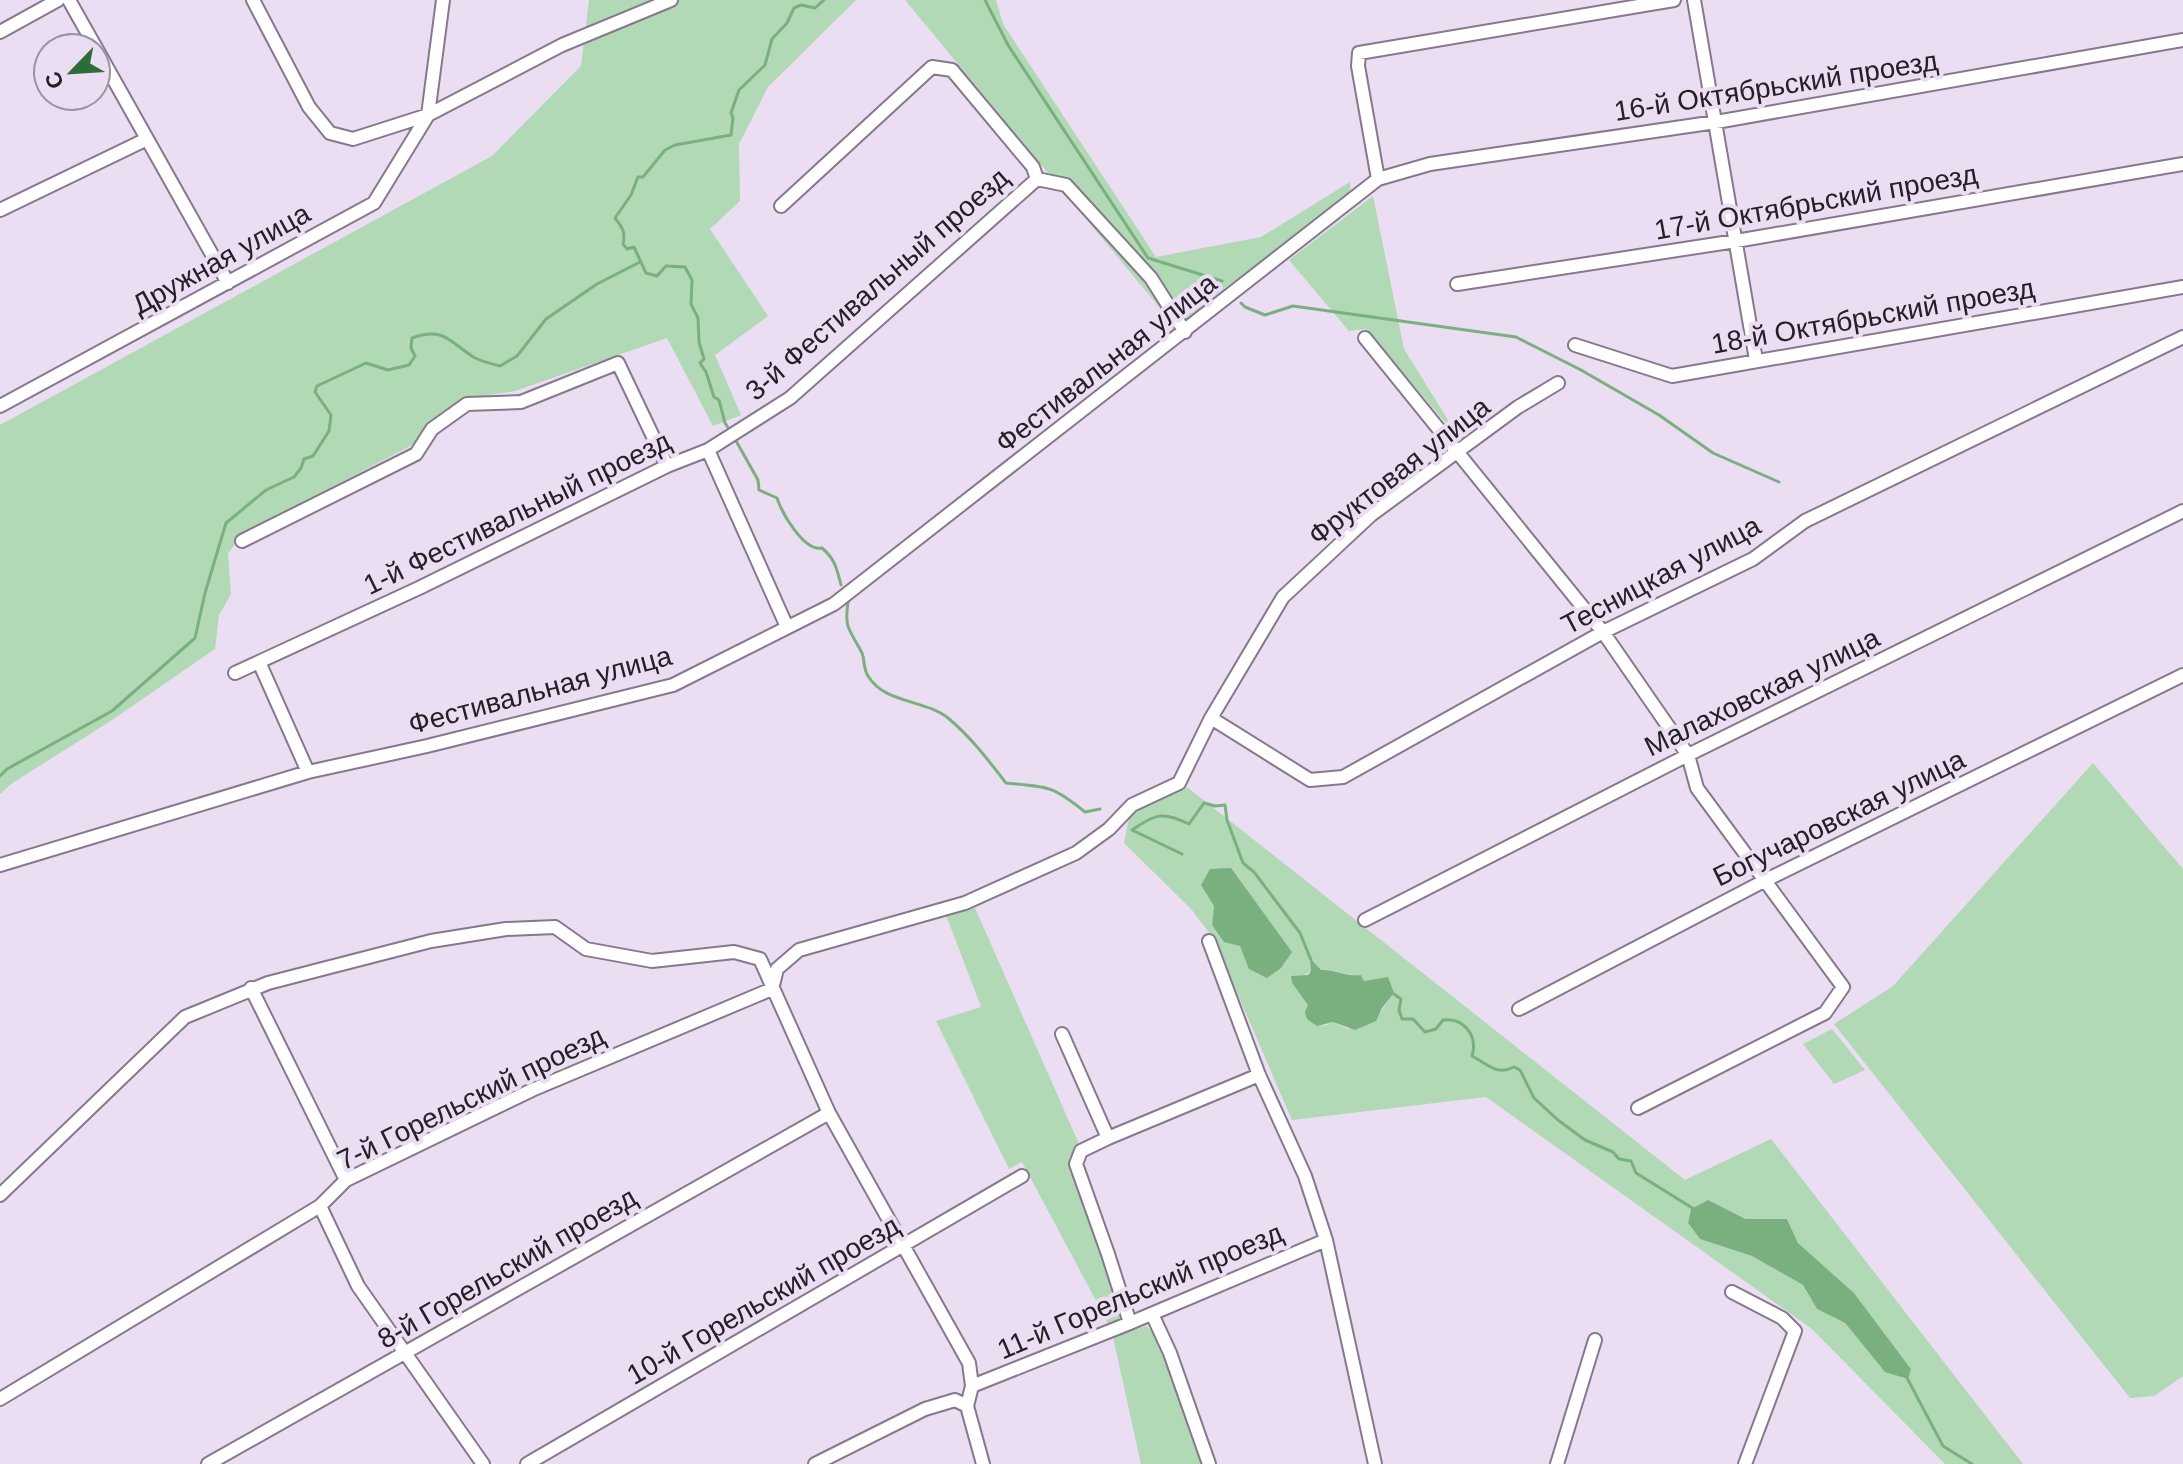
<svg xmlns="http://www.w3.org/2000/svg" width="2183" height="1464" viewBox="0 0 2183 1464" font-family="Helvetica,sans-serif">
<rect width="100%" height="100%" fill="#ebddf2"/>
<path fill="#b1d9b5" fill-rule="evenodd" d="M589 0H856L768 87 739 144 740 201 710 229 768 316 715 355 741 415 713 426 667 338 515 391 468 398 428 423 412 445 241 535 228 554 231 594 219 615 215 649 109 722 11 784 0 794V425L492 156 581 66Z
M905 0H996L1003 24 1156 257 1261 237 1350 182 1351 194 1207 301 1178 330Z
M1373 196 1404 349 1461 441 1366 329 1349 331 1289 260Z
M2093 763 2183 869V1376L2154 1396 2130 1398 1834 1024 1893 986Z
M1187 787 1685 1180 1771 1139 2023 1464H1945L1812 1329 1486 1097 1292 1120 1214 939 1191 909 1124 843 1129 818 1139 808ZM1214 906 1267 978 1240 946 1212 925ZM1311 959 1321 970C1336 968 1345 977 1361 975L1364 981 1394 993 1379 1014 1348 1029 1333 1022 1324 1026 1292 983V976L1301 977 1311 971ZM1708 1200 1747 1219H1787L1798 1243 1854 1293 1911 1369 1885 1372 1845 1323 1817 1309 1803 1285 1752 1256 1700 1239 1688 1223 1691 1209Z
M975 908 1079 1144 1069 1164 1104 1256 1123 1320 1109 1325 1022 1162 1009 1169 936 1021 981 1007 946 915Z
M1832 1029 1865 1070 1834 1084 1803 1044Z
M1146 1326C1172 1347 1191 1430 1202 1464H1141L1113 1337Z"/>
<path fill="#7ab080" d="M1231 868 1292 952 1281 968 1267 978 1249 969 1240 946 1224 942 1212 925 1214 906 1201 885 1210 869Z
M1310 958 1321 970C1336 969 1345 977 1361 975L1364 981 1388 977 1394 993 1382 1008 1376 1021 1355 1030 1333 1022 1317 1026 1307 1019 1305 1012 1308 1005 1292 983 1291 976 1308 975 1311 971Z
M1708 1200 1746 1219H1787L1798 1243 1854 1293 1911 1369 1908 1379 1885 1372 1845 1323 1817 1309 1803 1285 1752 1256 1700 1239 1688 1223 1691 1209Z"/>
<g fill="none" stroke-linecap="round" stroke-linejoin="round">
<path stroke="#7ab080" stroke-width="3" d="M985 0 1008 45 1148 258 1222 281
M1241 303 1245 307 1265 315 1293 306 1516 337 1581 370 1659 415 1713 453 1779 482
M731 432 725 423 719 400 714 397 706 372 700 363 704 359 699 342 698 318 691 304 692 280 685 267 666 266 657 276 646 273 634 247 627 249 623 244C626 232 622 227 615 218L631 195 638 177H643L665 150 675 145 731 135 733 118 731 113 739 90 765 65 772 39 787 23 794 8 801 5 815 8 824 0
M735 439 758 480 759 490 777 498C782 513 804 552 822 548 835 559 837 569 841 585
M848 602C844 630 850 629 862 653 865 660 863 668 868 676 885 704 924 699 948 718 970 736 989 761 1006 783 1048 787 1052 785 1085 812L1100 809
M0 776 7 769 112 711 195 638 205 593 226 523 266 490 294 477 301 468 304 459 313 456 329 431 331 415 315 392 317 386 366 363 388 370 409 365 415 356 411 348 412 338C445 326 450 343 475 358 483 362 492 364 500 366L517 356 546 319 597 284 640 262
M1132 830C1155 814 1163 811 1189 824L1204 803 1215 806 1225 805 1227 820 1243 863 1254 872 1300 933 1311 960
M1132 830 1182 854
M1391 992 1401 999 1399 1010 1402 1019H1413L1425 1032 1436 1029 1443 1020C1464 1017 1478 1036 1472 1056 1487 1064 1497 1076 1514 1067L1520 1070 1534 1098 1558 1120 1585 1140 1613 1152 1619 1159 1631 1161 1636 1173 1694 1209
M1906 1376 1943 1446 1972 1464"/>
<defs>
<path id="minor" d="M69 0 96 48
M253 0 309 107 330 133 353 139 428 115
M443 0 428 115 562 45 671 0
M1694 0 1756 360
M0 32 58 0
M96 48 228 283
M1037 179 1066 185 1151 278 1185 332
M1378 179 1358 66 1359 53 1674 0
M781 206 932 67 952 70 1033 167 1037 179
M0 210 147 139
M1457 284 1736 241 2183 164
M1365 338 1603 632 1688 755 1697 788 1843 987 1825 1013 1638 1108
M1575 345 1672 376 2183 287
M0 406 374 203 428 115
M708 450 787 627
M242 541 416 454 432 429 467 404 521 402 618 363 667 466
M259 662 308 772
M235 673 419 588 667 466 708 450 790 398 1037 179
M1211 718 1310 780 1343 777 1603 632 1753 559 1805 521 2183 337
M0 865 308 772 427 746 673 685 834 604 1378 179 1430 164 1716 122 2183 40
M1365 920 1688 755 2183 511
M1209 941 1259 1075 1305 1176 1326 1240 1375 1464
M251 988 346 1180
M772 989 777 969 799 950 965 903 1076 853 1109 829 1132 805 1179 783 1211 718 1283 597 1371 515 1518 407 1558 383
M1519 1009 1764 881 2183 675
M1062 1034 1108 1138 1081 1151 1076 1164 1108 1254 1130 1323
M1108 1138 1259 1075
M0 1195 185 1017 268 983 431 941 506 929 555 927 586 949 652 961 734 952 760 959 829 1113 969 1363 972 1386 967 1406 983 1464
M320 1206 358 1286 483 1464
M1732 1292 1782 1318 1795 1331 1745 1464
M1152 1314 1170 1353 1209 1464
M972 1386 1130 1323 1326 1240
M0 1399 320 1206 346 1180 532 1090 772 989
M208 1464 829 1113
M527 1464 1022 1176
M815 1464 925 1409 955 1400 967 1406
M1557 1464 1595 1340"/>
</defs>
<use href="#minor" stroke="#85798b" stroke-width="16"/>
<use href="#minor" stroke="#fff" stroke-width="12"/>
</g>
<g text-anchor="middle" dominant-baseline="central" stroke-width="8" stroke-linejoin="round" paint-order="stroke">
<g font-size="28" fill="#252027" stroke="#ebddf2">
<text transform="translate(1776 86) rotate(-9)">16-й Октябрьский проезд</text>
<text transform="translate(1816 202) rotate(-10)">17-й Октябрьский проезд</text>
<text transform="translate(221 259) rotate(-29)">Дружная улица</text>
<text transform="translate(877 284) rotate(-41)">3-й Фестивальный проезд</text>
<text transform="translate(1873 316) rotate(-10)">18-й Октябрьский проезд</text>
<text transform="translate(1106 363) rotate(-38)">Фестивальная улица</text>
<text transform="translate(1399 471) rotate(-38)">Фруктовая улица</text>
<text transform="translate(517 513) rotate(-26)">1-й Фестивальный проезд</text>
<text transform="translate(1661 575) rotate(-28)">Тесницкая улица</text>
<text transform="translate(540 690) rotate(-15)">Фестивальная улица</text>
<text transform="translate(1762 692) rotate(-26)">Малаховская улица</text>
<text transform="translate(1839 818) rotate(-26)">Богучаровская улица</text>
<text transform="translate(471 1098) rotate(-26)">7-й Горельский проезд</text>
<text transform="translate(507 1268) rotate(-30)">8-й Горельский проезд</text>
<text transform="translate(1140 1291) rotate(-23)">11-й Горельский проезд</text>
<text transform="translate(763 1300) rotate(-30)">10-й Горельский проезд</text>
</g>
</g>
<g transform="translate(72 72) rotate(245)"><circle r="38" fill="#ebddf2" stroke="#9c91a1" stroke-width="2"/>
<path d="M0-6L14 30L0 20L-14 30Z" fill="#2b6d37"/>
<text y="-12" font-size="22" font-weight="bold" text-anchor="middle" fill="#252027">С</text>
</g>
</svg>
